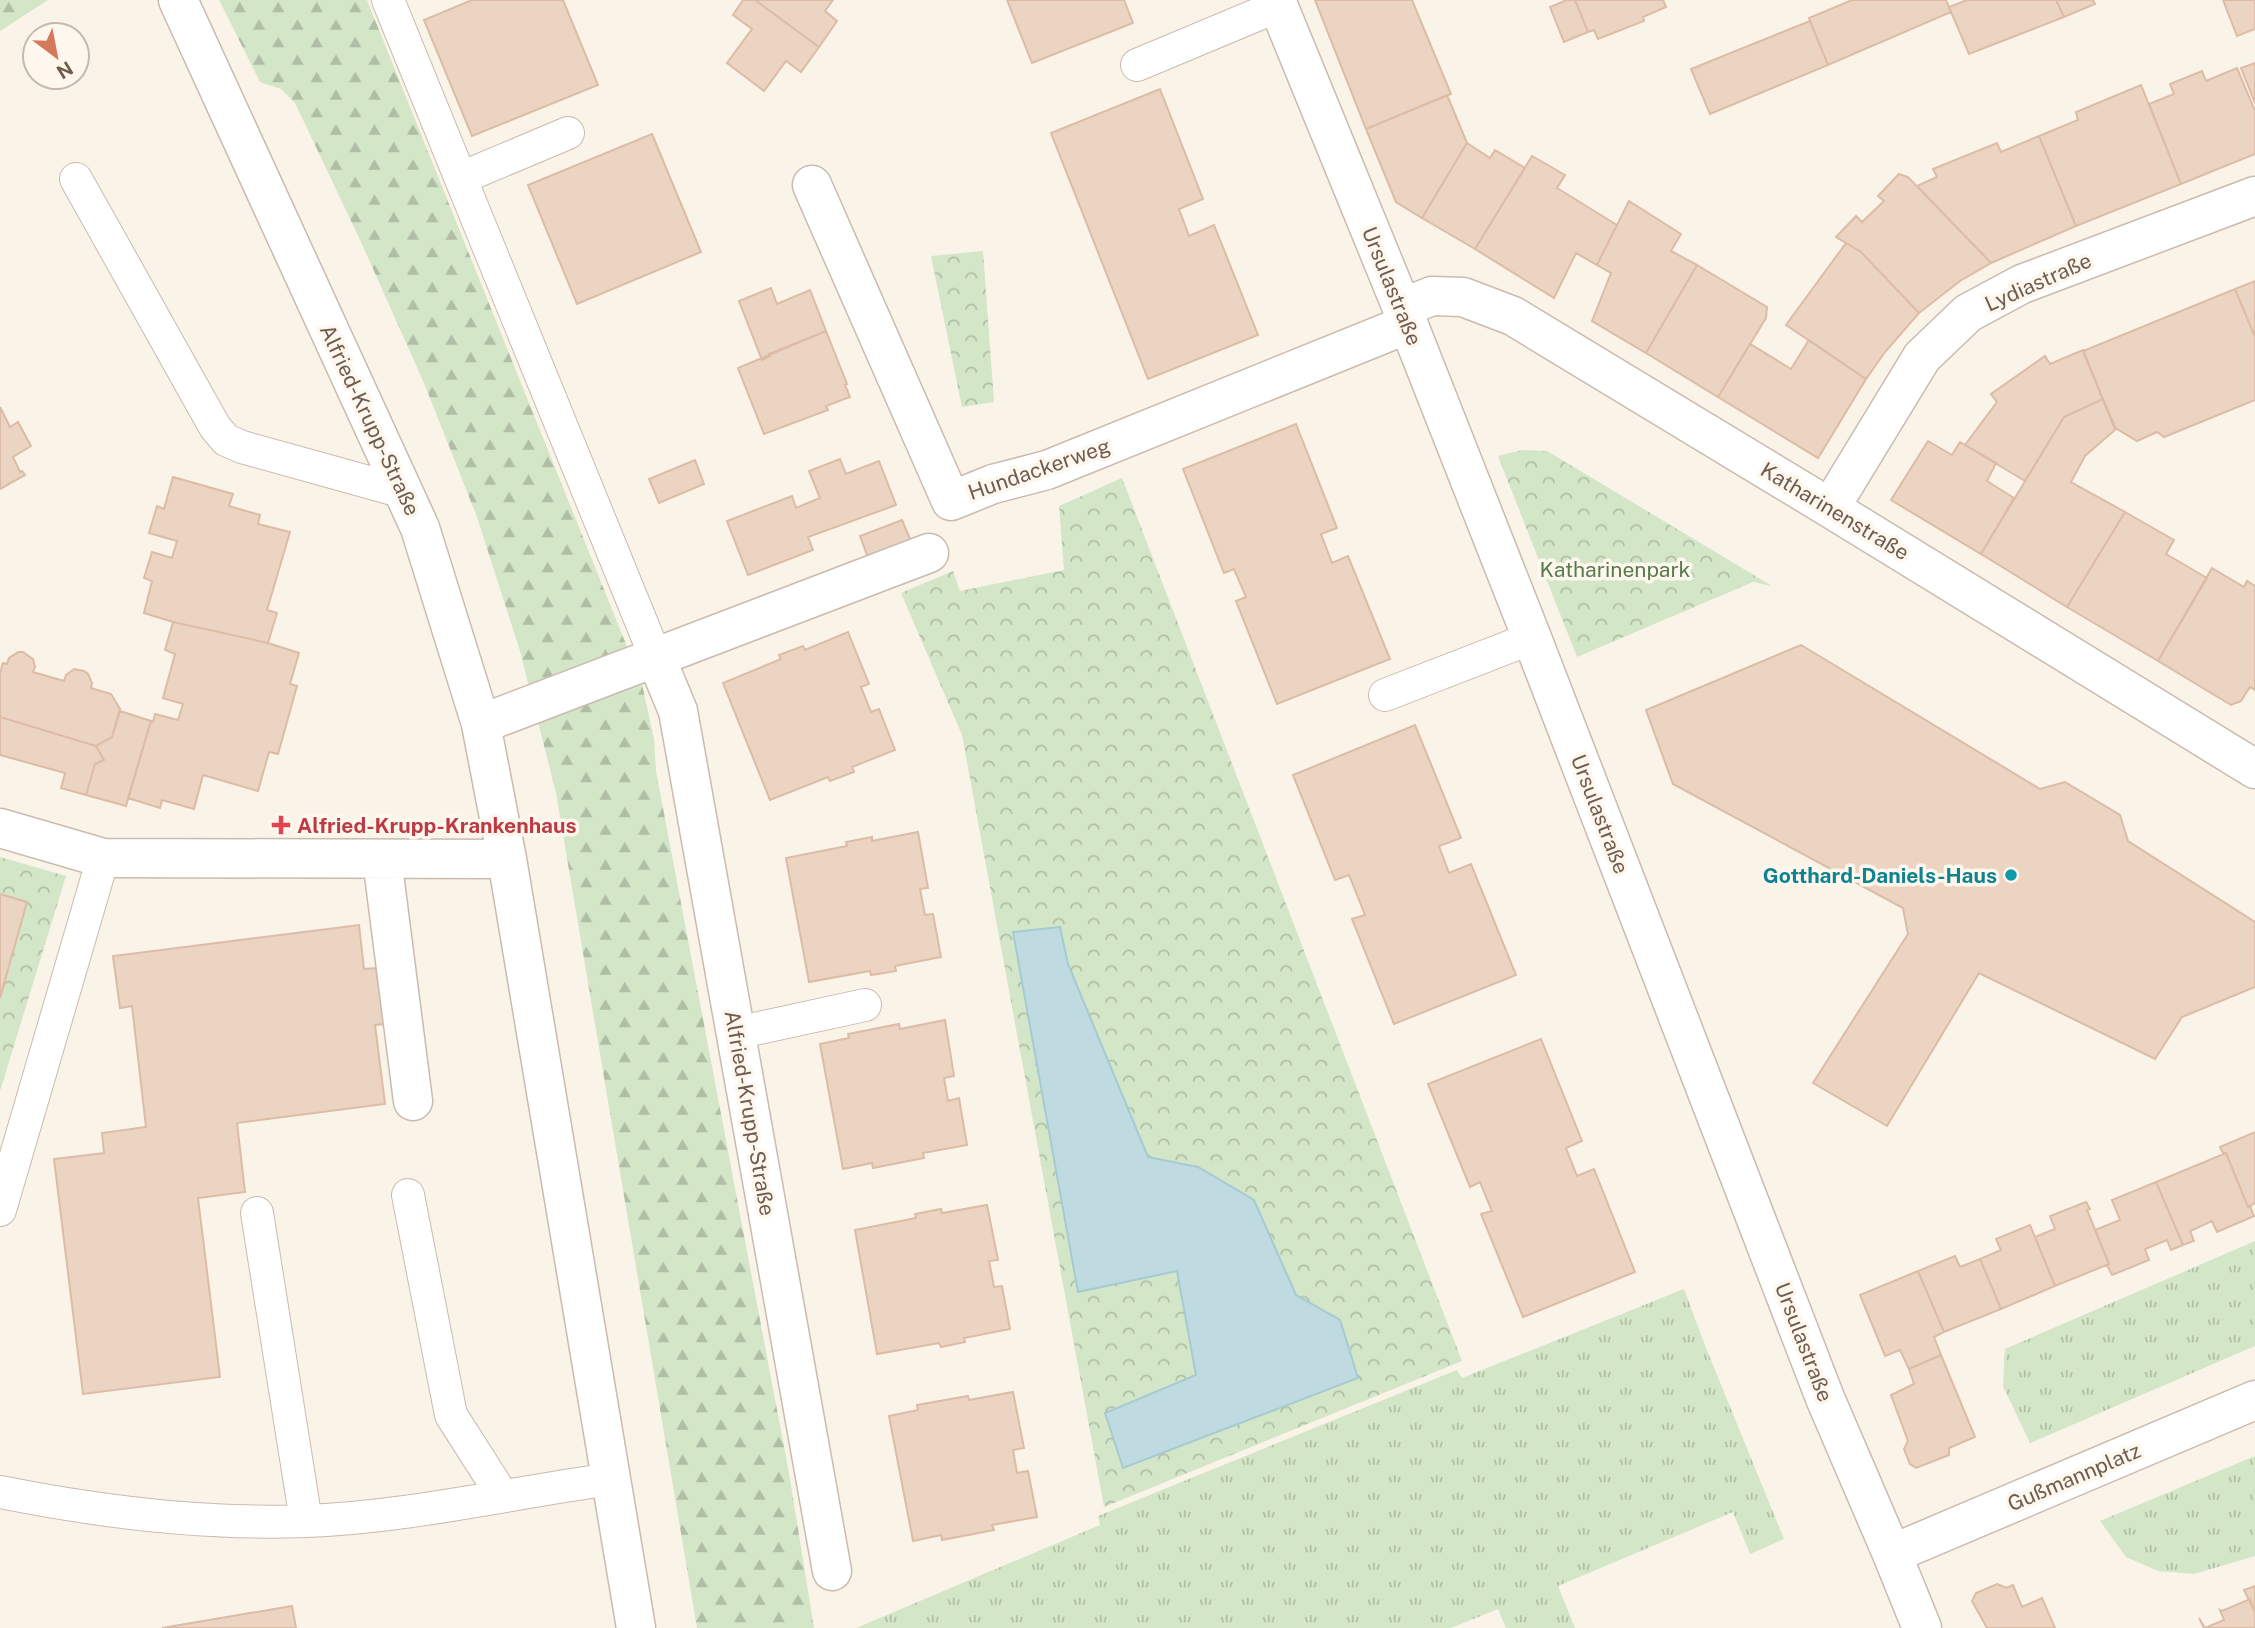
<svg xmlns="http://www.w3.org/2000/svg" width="2255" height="1628" viewBox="0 0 2255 1628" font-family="'Public Sans',sans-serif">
<defs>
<pattern id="grass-tufts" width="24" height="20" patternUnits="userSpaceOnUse" patternTransform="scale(1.75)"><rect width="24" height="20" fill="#d3e6c8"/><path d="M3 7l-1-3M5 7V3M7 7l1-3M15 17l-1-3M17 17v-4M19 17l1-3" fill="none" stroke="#b0bea5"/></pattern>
<pattern id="forest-firs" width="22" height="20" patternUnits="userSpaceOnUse" patternTransform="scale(1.75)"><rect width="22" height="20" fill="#d3e6c8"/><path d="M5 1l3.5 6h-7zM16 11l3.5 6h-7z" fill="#b0bea5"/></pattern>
<pattern id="park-crowns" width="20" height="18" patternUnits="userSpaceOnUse" patternTransform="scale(1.75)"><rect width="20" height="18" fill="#d3e6c8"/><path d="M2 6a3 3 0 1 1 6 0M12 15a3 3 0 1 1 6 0" fill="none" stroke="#b0bea5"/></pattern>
</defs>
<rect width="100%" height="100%" fill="#faf3e8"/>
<path fill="url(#grass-tufts)" d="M2255 1241V1346L2030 1443 2003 1386 2005 1349Z
M1684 1289 1706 1348 1784 1539 1750 1554 1733 1512 1558 1586 1575 1628H1506L1498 1609 1451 1628H856L1100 1525 1098 1516 1457 1370 1462 1378Z
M2255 1456V1556L2194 1574 2158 1571 2126 1557 2100 1521Z"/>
<path fill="url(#forest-firs)" d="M0 0H48L0 31Z
M219 0H367L642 684 654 739 656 771 789 1473 814 1628H697L556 793 520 651 477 517 424 383 361 242 295 103 281 89 260 82Z"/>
<path fill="url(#park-crowns)" d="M983 251 994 402 962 407 931 256Z
M1522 450 1547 451 1772 586 1753 582 1577 657 1498 456Z
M1122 478 1462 1361 1104 1507 962 735 901 593 953 571 960 591 1064 570 1059 506Z
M0 857 66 876 0 1091Z"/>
<path fill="#bfdbe1" stroke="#a6cad1" stroke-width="2" d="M1060 927 1068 964 1148 1157 1198 1167 1254 1200 1296 1295 1340 1320 1358 1378 1123 1468 1105 1413 1196 1375 1177 1271 1078 1292 1013 932Z"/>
<path fill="#ecd4c3" stroke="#dcbca5" stroke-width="2" d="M472 0H563L598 85 472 136 424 20Z
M743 0H755L819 47 801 72 786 61 764 91 727 63 752 29 733 15Z
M755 0H833L825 11 837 21 819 47Z
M1007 0H1124L1133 23 1032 63Z
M1315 0H1412L1451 94 1366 129Z
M1567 0H1575L1588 32 1564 42 1550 7Z
M1575 0H1663L1666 7 1643 17 1644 21 1598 39 1594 30 1588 32Z
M1852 0H1946L1951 12 1828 65 1809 18Z
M1967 0H2056L2064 17 1969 54 1949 7Z
M2056 0H2093L2095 4 2064 17Z
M2223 0H2255V29L2237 36Z
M1810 21 1828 65 1710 114 1691 69Z
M2255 63V103L2241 68Z
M2237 68 2255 111V154L2181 184 2149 104 2174 94 2170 84 2202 71 2206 81Z
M2141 85 2181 184 2076 226 2039 136 2078 120 2076 112Z
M1160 89 1203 199 1179 209 1189 236 1214 225 1258 335 1148 379 1051 133Z
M1447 95 1467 143 1422 218 1396 202 1366 129Z
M652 134 701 252 577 304 528 185Z
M2039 136 2076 226 1991 263 1917 186 1937 177 1933 169 1997 143 2001 152Z
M1467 143 1490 158 1495 150 1525 168 1475 249 1422 218Z
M1532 156 1565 175 1557 188 1617 225 1597 265 1576 253 1554 298 1475 249Z
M1899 174 1908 177 1991 263 1960 281 1919 313 1861 252 1836 237 1856 216 1862 222 1884 201 1878 196Z
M1629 201 1681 234 1671 251 1697 265 1646 353 1592 321 1611 273 1597 265Z
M1846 243 1861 252 1919 313 1885 352 1866 379 1786 325Z
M1697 265 1767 307 1766 318 1718 397 1646 353Z
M2255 281V337L2235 289Z
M771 288 777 304 810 290 826 331 769 354 770 356 762 360 739 301Z
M2235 289 2255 337V400L2164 437 2157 432 2137 441 2114 427 2083 351Z
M826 331 847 384 845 385 850 397 826 406 828 410 764 434 738 368Z
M1809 340 1866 379 1818 458 1718 397 1750 344 1791 369Z
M2083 350 2103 399 2064 417 2025 481 1965 445 1997 402 1991 394 2045 356 2050 364Z
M2103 399 2116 429 2085 456 2071 482 2125 512 2067 607 1981 554 2064 417Z
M0 407 10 427 18 422 31 446 13 457 20 472 22 471 25 475 0 489Z
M1296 424 1337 528 1321 534 1332 563 1348 556 1390 659 1277 704 1236 601 1246 597 1234 569 1224 573 1183 469Z
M1928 441 1952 455 1960 442 1996 463 1987 481 2014 498 1981 554 1891 500Z
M840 459 846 474 879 461 896 505 808 537 813 550 748 575 727 521 792 496 796 508 820 498 809 471Z
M695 460 704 484 659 503 649 479Z
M173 477 233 494 229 506 260 515 258 524 290 532 267 610 277 613 268 643 173 622 144 613 152 581 144 578 152 552 172 558 177 541 149 533 157 506 164 509Z
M2125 512 2174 540 2166 554 2207 578 2158 661 2067 607Z
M902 520 913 546 870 563 860 536Z
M2212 568 2244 587 2247 581 2255 586V690L2250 687 2241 701 2231 705 2158 661Z
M173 622 268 643 299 653 290 684 297 686 278 754 269 752 258 791 203 775 194 809 162 800 160 808 128 798 151 721 153 722 155 714 178 720 183 704 163 698 175 654 165 650Z
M848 632 869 684 861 687 871 712 879 709 895 750 852 767 854 772 830 781 828 777 770 800 723 683 781 659 779 655 803 646 805 650Z
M1801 645 2040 789 2065 782 2120 815 2128 841 2255 922V987L2182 1017 2155 1059 1979 973 1887 1126 1813 1083 1908 934 1903 908 1673 784 1646 710Z
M18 652H23L33 659 35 667 33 672 64 681 66 675 74 669 84 671 88 674 92 683 91 688 111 694 120 709 112 737 96 746 0 717V673L3 663 7 664 9 658Z
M120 711 151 721 126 806 86 795 95 764 104 760 96 746 112 737Z
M0 717 96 746 104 760 95 764 86 795 61 788 65 773 0 755Z
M1415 725 1461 838 1439 846 1449 873 1471 864 1516 975 1394 1024 1352 919 1365 915 1349 875 1335 880 1293 775Z
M918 832 928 888 920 889 925 915 933 914 941 957 895 966 896 971 871 975 870 971 809 982 786 858 847 846 846 842 872 837V841Z
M0 894 27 902 0 998Z
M359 925 364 969 376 968 384 1024 375 1025 385 1104 237 1123 245 1192 198 1198 220 1377 83 1394 54 1159 104 1153 102 1133 146 1127 132 1006 120 1008 113 956Z
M945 1020 954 1076 944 1078 948 1101 959 1098 967 1145 923 1153 924 1158 873 1168 872 1163 843 1169 820 1044 849 1038 848 1034 899 1024 900 1029Z
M1541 1039 1582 1141 1566 1148 1577 1176 1594 1169 1635 1272 1523 1317 1481 1214 1492 1211 1480 1182 1470 1187 1428 1084Z
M2255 1132V1203L2248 1207 2226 1153H2223L2220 1147Z
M2226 1153 2248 1207 2250 1206 2254 1216 2217 1232 2212 1221 2190 1231 2194 1241 2183 1245 2156 1182Z
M2156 1182 2183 1245 2171 1250 2167 1240 2145 1249 2149 1260 2112 1275 2107 1265 2109 1264 2095 1230 2120 1220 2112 1200Z
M2086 1202 2090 1209 2087 1210 2109 1264 2055 1286 2035 1237 2055 1229 2050 1216Z
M987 1205 998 1260 989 1261 994 1287 1002 1286 1010 1329 964 1338 965 1342 941 1347 939 1343 877 1354 855 1230 916 1218 915 1214 941 1209 942 1213Z
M2030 1225 2055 1286 2001 1309 1980 1259 2001 1250 1996 1239Z
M1955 1256 1960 1267 1980 1259 2001 1309 1944 1332 1918 1271Z
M1918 1271 1944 1332 1934 1337 1941 1355 1909 1369 1900 1350 1885 1356 1860 1295Z
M1941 1355 1975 1437 1949 1448V1455L1916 1468 1910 1464 1904 1449 1908 1441 1891 1395 1914 1384 1909 1369Z
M1013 1392 1024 1448 1013 1450 1017 1473 1028 1471 1037 1517 992 1525 994 1530 942 1540 941 1535 913 1541 889 1416 918 1410 917 1405 968 1396 969 1400Z
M1997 1584 2007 1588 2013 1585 2022 1607 2042 1598 2055 1628H1987L1972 1601 1976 1593Z
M2255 1586V1612L2244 1590Z
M2250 1599 2255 1612V1628H2204L2199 1618 2205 1628 2224 1620 2220 1610 2222 1611Z
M292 1606 296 1628H162Z"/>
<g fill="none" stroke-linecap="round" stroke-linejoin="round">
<defs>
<path id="service" d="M388 0 656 658
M1137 65 1278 6
M461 178 568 133
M76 179 215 427 226 440 242 447 404 492
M1385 695 1532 638
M736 1033 865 1005
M408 1195 451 1415 502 1495
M0 1210 103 858
M257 1213 306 1521
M0 1492C100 1512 203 1525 306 1521 409 1517 510 1493 611 1479"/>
<path id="minor" d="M178 0 420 528 481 724 507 859 636 1628
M1276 0 1402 308 1532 638 1825 1398 1892 1554 1922 1628
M812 185 951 501 993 484 1047 470 1408 324
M1402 308 1432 296 1463 297 1513 316 1830 508 2255 769
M1830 508 1922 357 1968 313 2022 284 2255 196
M656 658 678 711 832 1571
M481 724 929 553
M0 828 103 858 507 859
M382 859 413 1101
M1892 1554 2255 1400"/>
</defs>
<use href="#service" stroke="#cabbaf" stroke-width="34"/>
<use href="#minor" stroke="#cabbaf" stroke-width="41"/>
<use href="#service" stroke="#fff" stroke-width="32"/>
<use href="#minor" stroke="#fff" stroke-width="38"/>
</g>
<path fill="#e0444e" stroke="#fdf7ee" stroke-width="2.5" d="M277.5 814.5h7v7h7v7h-7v7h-7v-7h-7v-7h7z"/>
<circle fill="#0f9aa8" stroke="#fdf7ee" stroke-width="2.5" cx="2011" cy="875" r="7"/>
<g text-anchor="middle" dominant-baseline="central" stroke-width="7" stroke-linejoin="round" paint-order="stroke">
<g font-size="21" fill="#705c4f" stroke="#fdf7ee">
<text transform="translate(2038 282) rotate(-24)">Lydiastraße</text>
<text transform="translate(1392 286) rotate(68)">Ursulastraße</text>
<text transform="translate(370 420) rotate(65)">Alfried-Krupp-Straße</text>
<text transform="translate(1039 469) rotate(-19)">Hundackerweg</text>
<text transform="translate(1835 511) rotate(31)">Katharinenstraße</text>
<text transform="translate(1600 814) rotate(69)">Ursulastraße</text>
<text transform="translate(750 1113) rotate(80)">Alfried-Krupp-Straße</text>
<text transform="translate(1804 1342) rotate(69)">Ursulastraße</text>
<text transform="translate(2074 1477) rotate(-23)">Gußmannplatz</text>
</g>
<g font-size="21" fill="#587a4c" stroke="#fdf7ee">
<text x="1615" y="569">Katharinenpark</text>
</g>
<g font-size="21" font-weight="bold" fill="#be3a42" stroke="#fdf7ee" text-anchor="start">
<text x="297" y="825">Alfried-Krupp-Krankenhaus</text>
</g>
<g font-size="21" font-weight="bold" fill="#0d838f" stroke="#fdf7ee" text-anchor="end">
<text x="1997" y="875">Gotthard-Daniels-Haus</text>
</g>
</g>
<g transform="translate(56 56) rotate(148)"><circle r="33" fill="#fdf7ee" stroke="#c5b9ae" stroke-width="2"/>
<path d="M0-5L12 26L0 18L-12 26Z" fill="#d47a5c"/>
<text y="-10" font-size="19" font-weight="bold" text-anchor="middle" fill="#705c4f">N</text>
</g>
</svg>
